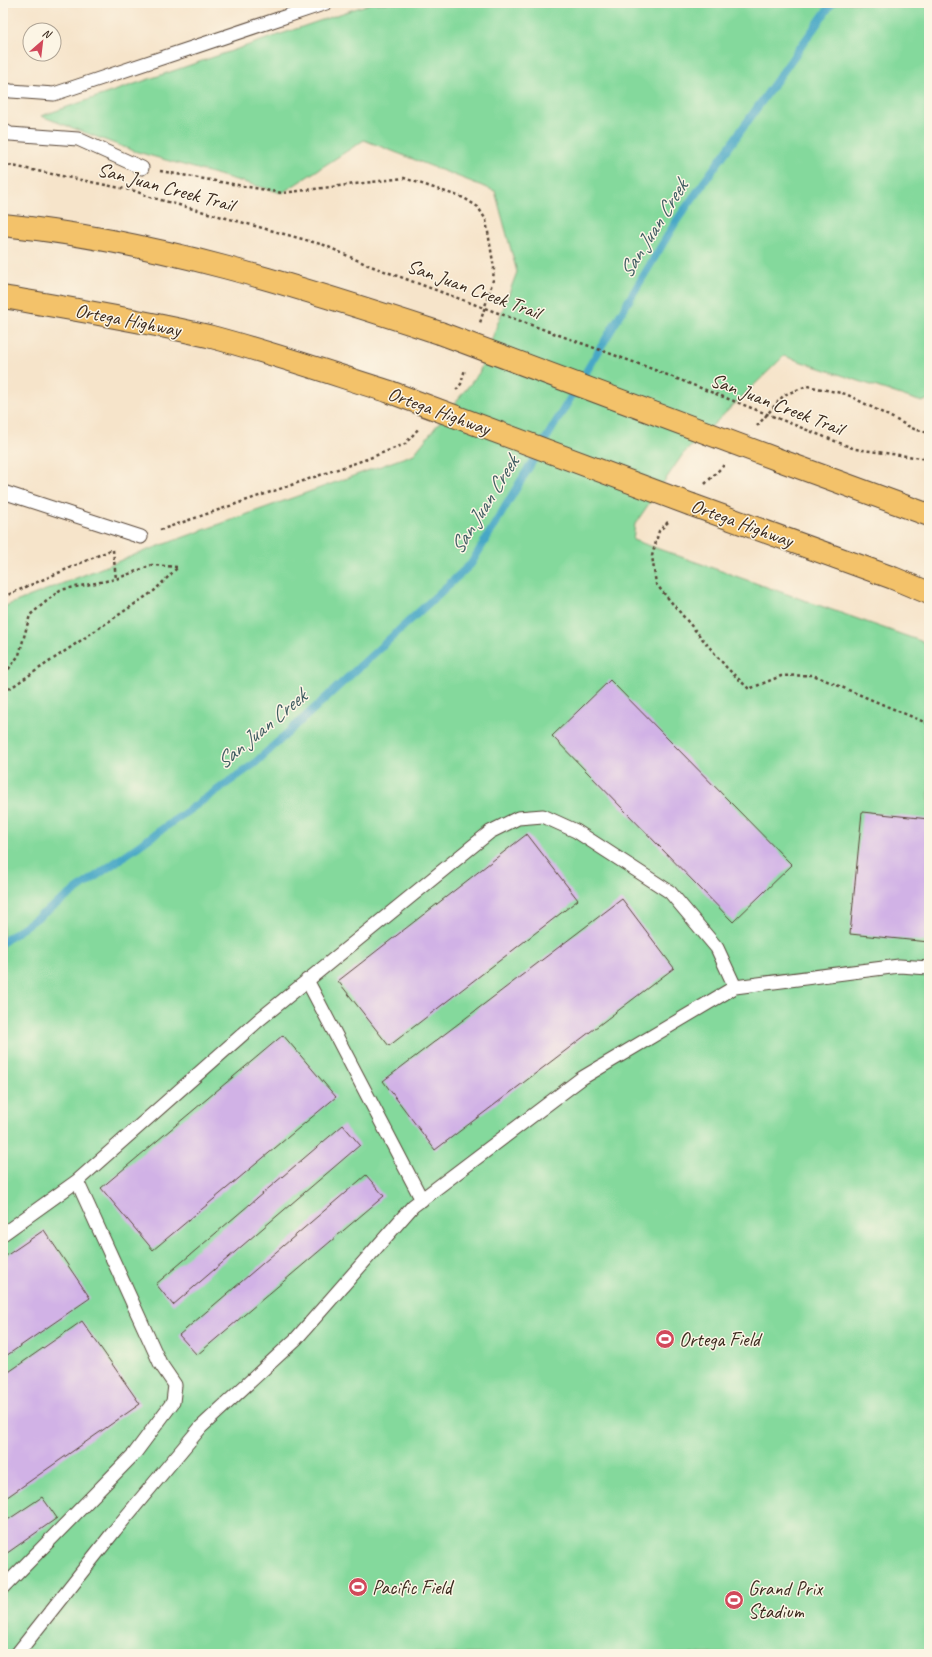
<svg xmlns="http://www.w3.org/2000/svg" width="932" height="1657" viewBox="0 0 932 1657" font-family="Caveat,sans-serif">
<rect width="100%" height="100%" fill="#fcf5e5"/>
<filter id="ink" filterUnits="userSpaceOnUse"><feTurbulence type="fractalNoise" baseFrequency=".025" numOctaves="2"/><feDisplacementMap in="SourceGraphic" scale="8" xChannelSelector="R" yChannelSelector="G"/><feConvolveMatrix kernelMatrix="1 2 1 2 8 2 1 2 1" color-interpolation-filters="sRGB"/></filter>
<filter id="wash" filterUnits="userSpaceOnUse"><feTurbulence type="fractalNoise" baseFrequency=".012" numOctaves="4" result="noise"/><feDisplacementMap in="SourceGraphic" scale="16" xChannelSelector="R" yChannelSelector="G"/><feGaussianBlur stdDeviation="0.9" result="paint"/><feColorMatrix in="noise" values="0 0 0 0 0 0 0 0 0 0 0 0 0 0 0 0 0 1.4 0 .05"/><feComposite in="paint" operator="in"/></filter>
<g filter="url(#wash)">
<rect width="100%" height="100%" fill="#f6e4ca"/>
<path fill="#84d99c" stroke="#60825d" d="M372 3H929V399L922 402 784 356 683 454 635 524 633 540 929 644V1654H3V607L137 554 414 454 479 373 517 272 495 191 364 140 282 193 134 151 41 116Z"/>
<g fill="none" stroke-linecap="round" stroke-linejoin="round">
<path stroke="#46a7c6" stroke-width="8" d="M3 942 254 764 471 564 677 220 832 3"/>
</g>
<g id="blocks">
<path fill="#d1b2e6" d="M610 680 792 865 733 922 552 736Z
M862 812 929 819V942L850 934Z
M527 834 578 900 389 1046 338 981Z
M622 899 674 968 435 1150 383 1081Z
M283 1035 336 1097 153 1250 101 1188Z
M343 1125 360 1145 173 1305 156 1284Z
M366 1175 384 1196 197 1355 179 1335Z
M44 1230 90 1298 3 1358V1258Z
M82 1321 140 1404 3 1500V1376Z
M42 1497 57 1518 3 1556V1523Z"/>
</g>
</g>
<g filter="url(#ink)">
<use href="#blocks" fill-opacity="0" stroke="#574638" stroke-width="1"/>
<g fill="none" stroke-linecap="round" stroke-linejoin="round">
<defs>
<path id="service" d="M3 89 11 91 54 94 326 3
M3 130 10 134 78 139 142 168
M3 492 141 537
M307 980 422 1200
M77 1181 260 1019 490 832 518 818 543 816 576 831 670 892 717 948 735 987
M3 1234 77 1181 160 1363 175 1385 173 1402 135 1453 3 1588
M17 1654 115 1530 201 1427 296 1339 413 1206 582 1078 735 987 899 966 929 968"/>
<path id="primary" d="M3 225C153 240 297 286 440 333
M3 297C72 309 140 320 208 336 269 352 330 373 390 392
M779 460 929 515
M692 505 893 578 929 593"/>
</defs>
<use href="#service" stroke="#574638" stroke-width="15"/>
<use href="#primary" stroke="#574638" stroke-width="24"/>
<path stroke="#574638" stroke-width="2.5" stroke-dasharray="3 3" stroke-linecap="butt" d="M3 164 135 191 150 197 324 245 368 265 468 302
M160 171 282 193 404 178 464 198 478 207 486 220 494 268 493 280 480 323
M456 390 461 384 465 369
M772 416 855 449 929 459
M757 426 784 395 807 386 846 394 914 429 929 433
M705 484 724 465
M668 522 659 531 652 556 656 584 727 668 749 689 781 676 813 675 929 724
M160 530 367 459 405 444 419 428
M113 550 116 579
M3 597 113 549
M3 671 8 670 19 655 30 615 60 590 116 579 152 565 178 567 154 591 3 693"/>
<use href="#service" stroke="#fff" stroke-width="13"/>
<use href="#primary" stroke="#f3c26a" stroke-width="22"/>
<defs>
<path id="primary-bridge" d="M440 333 779 460
M390 392 692 505"/>
</defs>
<use href="#primary-bridge" stroke="#574638" stroke-width="24" stroke-linecap="butt"/>
<path stroke="#574638" stroke-width="2.5" stroke-dasharray="3 3" stroke-linecap="butt" d="M468 302 647 367 772 416"/>
<use href="#primary-bridge" stroke="#f3c26a" stroke-width="22"/>
</g>
</g>
<defs>
<symbol id="stadium-disc" viewBox="-11 -11 22 22"><circle r="9.5" fill="#d1495b" stroke="#fcf5e5"/><path d="M0-5a6.5 5 0 1 0 0 10a6.5 5 0 1 0 0-10ZM-3.5-1.8h7v3.6h-7Z" fill="#fff"/></symbol>
</defs>
<g fill-rule="evenodd">
<use href="#stadium-disc" x="654" y="1328" width="22" height="22"/>
<use href="#stadium-disc" x="347" y="1576" width="22" height="22"/>
<use href="#stadium-disc" x="723" y="1589" width="22" height="22"/>
</g>
<g text-anchor="middle" dominant-baseline="central" stroke-width="3" stroke-linejoin="round" paint-order="stroke">
<g font-size="20" fill="#3b2a1e" stroke="#fcf5e5">
<text transform="translate(166 187) rotate(15)">San Juan Creek Trail</text>
<text transform="translate(474 289) rotate(20)">San Juan Creek Trail</text>
<text transform="translate(128 320) rotate(11)">Ortega Highway</text>
<text transform="translate(777 404) rotate(21)">San Juan Creek Trail</text>
<text transform="translate(439 411) rotate(20)">Ortega Highway</text>
<text transform="translate(742 523) rotate(20)">Ortega Highway</text>
</g>
<g font-size="20" fill="#3b2a1e" stroke="#fcf5e5" text-anchor="start">
<text x="679" y="1339">Ortega Field</text>
<text x="372" y="1587">Pacific Field</text>
<text x="748" y="1588">Grand Prix<tspan x="748" dy="23">Stadium</tspan></text>
</g>
<g font-size="21" font-style="italic" fill="#3f5c61" stroke="#fcf5e5">
<text transform="translate(653 229) rotate(-58)">San Juan Creek</text>
<text transform="translate(484 505) rotate(-58)">San Juan Creek</text>
<text transform="translate(261 729) rotate(-40)">San Juan Creek</text>
</g>
</g>
<rect width="932" height="1657" fill="none" stroke="#fcf5e5" stroke-width="16"/>
<g transform="translate(42 42) rotate(28)"><circle r="19" fill="#fcf5e5" stroke="#afa495"/>
<path d="M0-3L7 15L0 10L-7 15Z" fill="#d1495b"/>
<text y="-6" font-size="11" font-weight="bold" text-anchor="middle" fill="#3b2a1e">N</text>
</g>
</svg>
